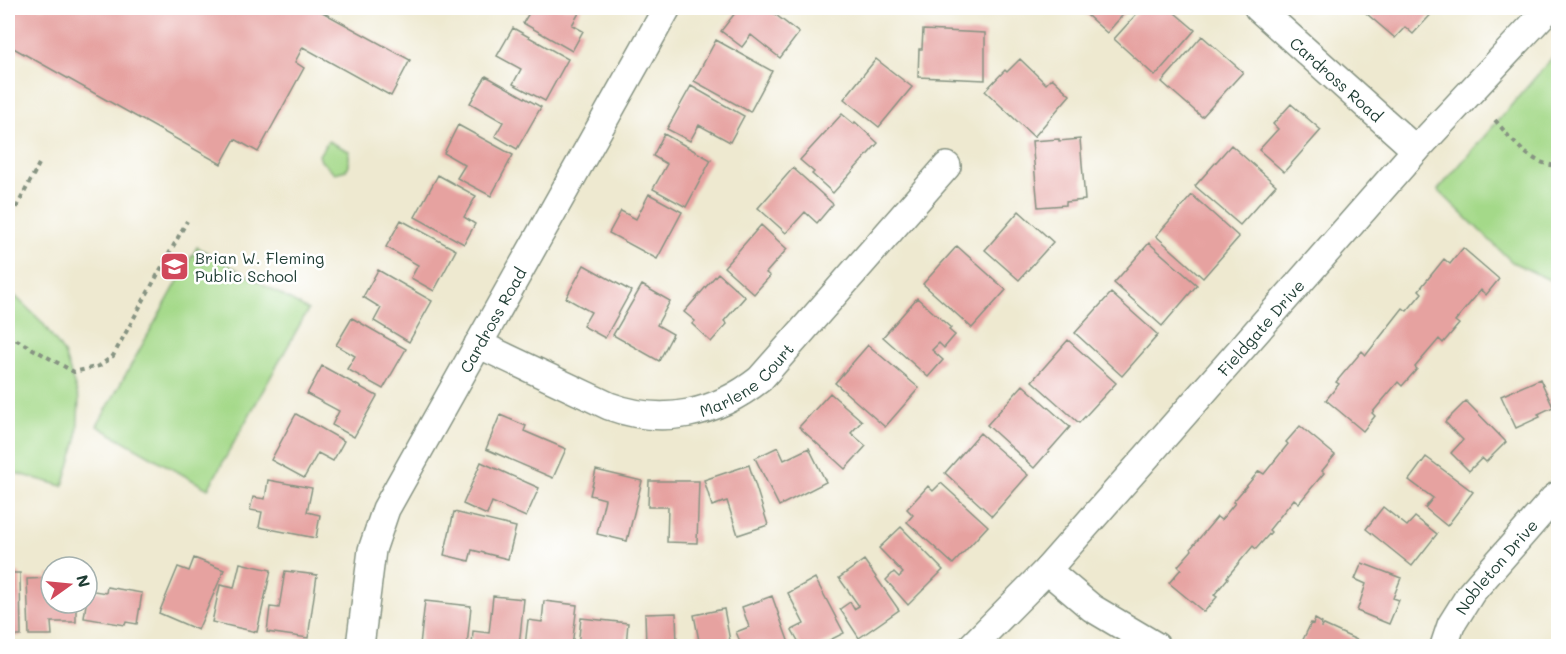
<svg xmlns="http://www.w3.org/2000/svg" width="1566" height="654" viewBox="0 0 1566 654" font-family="Mali,sans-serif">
<rect width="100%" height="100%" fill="#fff"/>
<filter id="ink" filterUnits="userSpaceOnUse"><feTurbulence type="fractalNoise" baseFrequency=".0167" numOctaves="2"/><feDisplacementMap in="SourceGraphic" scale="12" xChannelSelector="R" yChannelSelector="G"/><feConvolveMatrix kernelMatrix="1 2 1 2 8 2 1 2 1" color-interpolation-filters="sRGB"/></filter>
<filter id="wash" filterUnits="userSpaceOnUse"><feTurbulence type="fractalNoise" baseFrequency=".008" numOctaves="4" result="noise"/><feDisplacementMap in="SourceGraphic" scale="24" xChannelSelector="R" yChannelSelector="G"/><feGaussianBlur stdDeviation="1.35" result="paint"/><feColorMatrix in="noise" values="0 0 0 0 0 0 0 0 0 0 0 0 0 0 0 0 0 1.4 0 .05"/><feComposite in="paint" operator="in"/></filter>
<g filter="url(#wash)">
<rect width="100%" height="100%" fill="#eee9d0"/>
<path fill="#a4d989" stroke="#628b5e" stroke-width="1.5" d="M1558 51V284L1512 262 1438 190Z
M328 141 349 151V165L346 170 335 173 321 161 319 155Z
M197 247 308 310 208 489 97 426Z
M8 292 15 296 42 322 64 353 79 399 77 440 63 486 8 471Z"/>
<g id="blocks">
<path fill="#e6a2a0" d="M8 8H315L410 60 391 96 303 47 295 62 304 68 258 152 235 139 221 164 8 45Z
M532 8H582L572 25 583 31 572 51 523 23Z
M739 8H767L799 33 780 58 751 35 742 47 721 31Z
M1079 8H1129L1107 33Z
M1142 8H1169L1195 30 1155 76 1114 39Z
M1360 8H1437L1413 34 1405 27 1395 38Z
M513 28 568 59 545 101 513 84 521 69 497 56Z
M923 30 985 33V80L918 77 919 49H922Z
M1202 36 1243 72 1202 117 1162 82Z
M716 40 772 71 750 112 694 81Z
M876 59 912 87 879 127 844 99Z
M1020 59 1046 84 1052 78 1070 95 1034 137 985 91 1005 70 1007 72Z
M486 76 541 107 517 149 495 136 503 122 470 103Z
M691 86 744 116 730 142 699 125 690 141 667 129Z
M1291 104 1321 130 1284 172 1259 150 1278 129 1273 124Z
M842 114 854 124 855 122 878 143 833 193 812 174 814 172 800 160Z
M458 125 513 155 491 196 457 178 465 165 444 153Z
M664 134 711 160 686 207 653 189 667 164 653 156Z
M1059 139V141L1080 139 1085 200 1066 202V205L1038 207 1032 141Z
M1231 145 1276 185 1240 225 1195 186Z
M793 168 833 204 817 223 805 212 786 233 758 208Z
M438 175 476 196 464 217 475 224 464 244 415 217Z
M649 194 682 212 657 259 609 233 621 211 636 219Z
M1192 195 1239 237 1203 278 1156 236Z
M1019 211 1053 242 1019 280 985 250Z
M401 220 456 250 434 291 411 278 418 265 386 247Z
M761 225 787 249 766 273 770 276 754 294 724 267Z
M1149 243 1197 285 1162 326 1114 283Z
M957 246 1006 290 972 328 923 284Z
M1463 248 1499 279 1486 295 1481 290 1455 321 1459 324 1443 343 1439 339 1415 367 1417 369 1402 386 1398 382 1372 413 1375 416 1363 431 1326 400 1339 384 1336 382 1362 351 1366 355 1403 308 1407 311 1422 293 1419 290 1444 259 1450 264Z
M584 265 631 291 605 338 583 326 591 312 566 298Z
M378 270 432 301 409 342 374 321 381 308 363 297Z
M718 273 745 297 724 321 727 324 711 342 692 324 695 321 684 312Z
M642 285 670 301 657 325 673 334 659 361 613 335Z
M1111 293 1158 335 1122 376 1075 333Z
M917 298 951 328 949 330 955 335 944 348 939 343 932 350 943 360 928 377 883 337Z
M352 318 406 349 383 389 347 369 355 356 336 345Z
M1068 340 1116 383 1079 423 1032 381Z
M868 345 919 388 885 427 835 383Z
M322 366 377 396 354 437 332 425 339 411 307 394Z
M1540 379 1553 407 1538 414 1540 417 1516 428 1501 396Z
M1023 385 1070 427 1034 468 987 425Z
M830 393 862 421 851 433 866 446 845 469 799 427Z
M1466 401 1506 442 1486 462 1482 458 1469 471 1451 453 1463 440 1445 422Z
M296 414 344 441 333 461 318 453 304 478 271 460Z
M500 415 526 426 524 431 566 449 553 478 486 449Z
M1300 426 1335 455 1322 471 1324 473 1299 503 1294 499 1269 530 1271 532 1256 549 1253 546 1227 577 1228 578 1214 595 1217 597 1204 612 1169 583 1181 569 1178 566 1192 550 1191 548 1217 517 1221 520 1235 503 1233 502 1259 471 1264 474 1288 444 1286 442Z
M980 433 1028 475 992 516 945 473Z
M778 447 784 460 809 448 826 482 779 506 755 458Z
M1426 457 1473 492 1447 526 1425 508 1433 498 1409 480Z
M481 462 539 488 526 517 492 502 487 515 463 504Z
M749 465 768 525 738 535 727 501 712 506 704 480Z
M596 470 642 481 627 541 597 534 605 499 590 495Z
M268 480 312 488 307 512 320 515 316 538 259 527 262 512 250 510 253 497 265 499Z
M649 481H699L697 543 667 542 668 507H648Z
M941 483 988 526 953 564 907 522 913 515 907 509 928 486 933 491Z
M1383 507 1407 526 1415 517 1437 534 1412 566 1366 529Z
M454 512 516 527 508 559 472 550 469 561 444 555Z
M901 527 943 570 908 605 886 580 894 572 899 577 903 573 879 548Z
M194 558 224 570 198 630 159 613 178 567 189 571Z
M864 560 899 610 859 638 840 609 850 602 854 609 859 606 839 578Z
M240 563 271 570 257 632 212 622 220 585 234 588Z
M1362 563 1401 578 1393 598 1399 600 1389 624 1357 611 1366 584 1355 579Z
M285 571 317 575 308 638 267 632 270 607 279 608Z
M8 573H20L21 636H8Z
M48 574H51V603H76V622H51L52 635H29L27 579 48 578Z
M815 578 844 633 818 646H801L792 630 804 624 788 593Z
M107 587 142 593 137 624 126 622 125 625 84 618 88 590 106 593Z
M493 596 524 599 519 646H472L473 631 489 633Z
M772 596 790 646H742L736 632 749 627 742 607Z
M425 601 471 606 467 646 420 645Z
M544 601 577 605 572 646H525L528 620 542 622Z
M724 609 731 646H700L694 615Z
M676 613 677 646H646L645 614Z
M581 618 628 623 626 646H578Z
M1315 619 1322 623 1321 627H1322L1324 625 1370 646H1300L1311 623 1313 624Z"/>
</g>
</g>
<g filter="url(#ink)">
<use href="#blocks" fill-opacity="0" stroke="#869382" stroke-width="1.5"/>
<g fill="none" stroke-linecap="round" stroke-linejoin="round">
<defs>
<g id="minor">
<path id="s1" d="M1258 8 1416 150"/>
<path id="s2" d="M478 344 609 406C663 426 716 414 760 379L947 166"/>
<path d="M1047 570 1092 608 1156 646"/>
<path id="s3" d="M360 646 372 550 386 509 667 8"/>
<path id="s4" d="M972 646 1047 570 1416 150 1549 8"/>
<path id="s5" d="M1444 646 1451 625 1471 593 1553 499 1558 495"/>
</g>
</defs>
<use href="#minor" stroke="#869382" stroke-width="30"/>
<path stroke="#869382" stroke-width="4" stroke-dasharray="4.5 4.5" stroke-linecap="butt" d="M1495 120C1513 141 1529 164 1558 166
M8 224 41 160
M8 335 74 372 99 366 113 356 187 221"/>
<use href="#minor" stroke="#fff" stroke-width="27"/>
</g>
</g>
<defs>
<symbol id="school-square" viewBox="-11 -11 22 22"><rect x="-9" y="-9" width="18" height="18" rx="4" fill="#d1495b" stroke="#fff"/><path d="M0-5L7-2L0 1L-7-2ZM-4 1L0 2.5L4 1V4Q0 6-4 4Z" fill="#fff"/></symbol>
</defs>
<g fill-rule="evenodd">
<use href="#school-square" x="158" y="250" width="33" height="33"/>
</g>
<g text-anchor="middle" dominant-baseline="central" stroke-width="5" stroke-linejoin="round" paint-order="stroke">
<g font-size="16" fill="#1f3d34" stroke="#fff">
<text stroke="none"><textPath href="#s1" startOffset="106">Cardross Road</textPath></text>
<text stroke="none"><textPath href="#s3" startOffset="357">Cardross Road</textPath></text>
<text stroke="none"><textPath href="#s4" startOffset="430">Fieldgate Drive</textPath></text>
<text stroke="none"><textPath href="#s2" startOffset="294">Marlene Court</textPath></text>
<text stroke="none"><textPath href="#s5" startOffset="96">Nobleton Drive</textPath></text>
</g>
<g font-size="16" fill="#1f3d34" stroke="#fff" text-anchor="start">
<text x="195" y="257">Brian W. Fleming<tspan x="195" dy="18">Public School</tspan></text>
</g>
</g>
<rect width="1566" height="654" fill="none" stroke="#fff" stroke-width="30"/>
<g transform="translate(69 585) rotate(75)"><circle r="28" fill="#ffffff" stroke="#a5b1ae" stroke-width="1.5"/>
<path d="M0-4.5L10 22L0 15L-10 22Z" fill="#d1495b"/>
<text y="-9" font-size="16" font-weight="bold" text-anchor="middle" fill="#1f3d34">N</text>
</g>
</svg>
